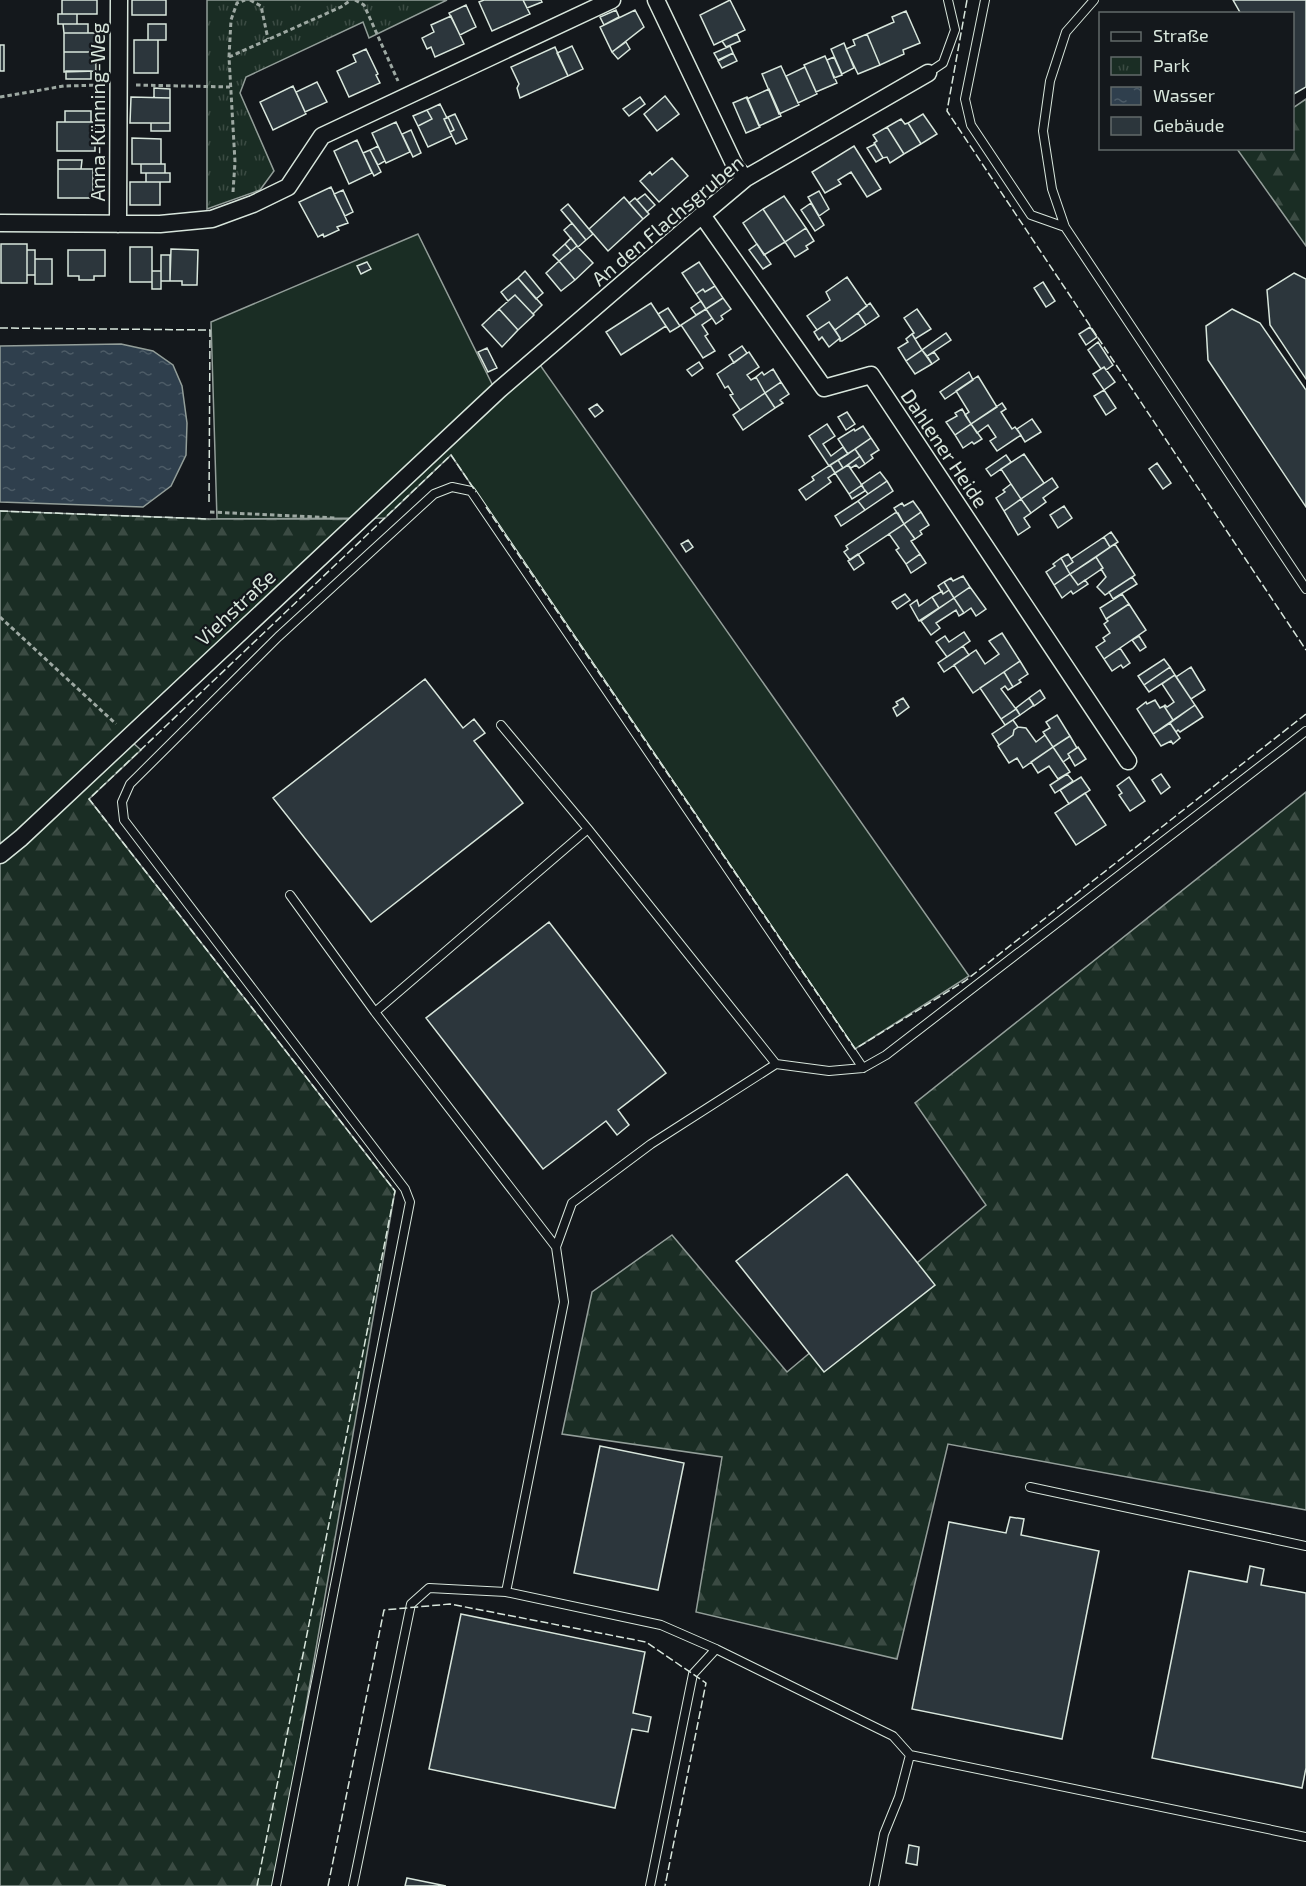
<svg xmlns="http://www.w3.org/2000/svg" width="1306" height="1886" viewBox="0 0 1306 1886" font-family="'Exo 2',sans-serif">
<defs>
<pattern id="forest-firs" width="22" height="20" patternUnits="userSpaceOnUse" patternTransform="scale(1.5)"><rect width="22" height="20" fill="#1a2d24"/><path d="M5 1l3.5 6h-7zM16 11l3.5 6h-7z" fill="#3b4b43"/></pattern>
<pattern id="park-tufts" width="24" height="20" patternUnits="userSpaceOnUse" patternTransform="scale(1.5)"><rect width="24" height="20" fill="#1a2d24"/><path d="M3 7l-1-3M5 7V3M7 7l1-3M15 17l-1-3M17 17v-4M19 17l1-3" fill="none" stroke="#3b4b43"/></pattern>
<pattern id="water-ripples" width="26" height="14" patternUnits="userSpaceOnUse" patternTransform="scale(1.5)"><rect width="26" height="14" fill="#2f3f4d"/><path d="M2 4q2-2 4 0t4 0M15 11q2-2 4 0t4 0" fill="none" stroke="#4c5b66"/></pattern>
</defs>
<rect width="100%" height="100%" fill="#14181c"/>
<path fill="#1a2d24" stroke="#939e99" stroke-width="1.5" d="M418 234 498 396 538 362 969 976 855 1049 451 455 385 518 217 519 211 322Z"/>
<path fill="url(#forest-firs)" stroke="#939e99" stroke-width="1.5" d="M1306 99V246L1237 149 1292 148 1293 108Z
M0 511 209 519H352L124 735 141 750 89 799 395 1191 275 1886H0Z
M1306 792V1510L948 1444 897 1659 696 1612 722 1457 562 1434 592 1292 672 1235 787 1372 986 1205 915 1103Z"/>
<path fill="url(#park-tufts)" stroke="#939e99" stroke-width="1.5" d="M207 0H447L369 38 363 22 246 77 240 93 274 171 260 190 207 209Z"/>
<path fill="url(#water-ripples)" stroke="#939e99" stroke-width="1.5" d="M121 344 153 351 173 365 182 386 187 423 186 455 171 486 143 507 0 502V346Z"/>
<path fill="#2c363c" stroke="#d8e6dc" stroke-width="1.5" d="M62 0H97V14H62Z
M132 0H166V15H132Z
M484 0H523L530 14 492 31 479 2Z
M523 0H541L542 2 527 8Z
M730 0 745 30 714 45 700 15Z
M1233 0H1306V87L1294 94 1292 91V14H1241Z
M466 5 476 27 460 35 449 13Z
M616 10 619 17 604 25 600 17Z
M635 10 644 27 612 52 600 27Z
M906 11 920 43 903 50 904 54 880 65 867 34 894 22 892 17Z
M58 14H77V24H58Z
M451 16 464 44 435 57 431 47 427 49 422 38 434 32 431 25Z
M63 24H88V33H64Z
M148 24H166V40H148Z
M64 33H96V52H64Z
M737 34 740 41 726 47 722 41Z
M867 34 880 65 858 74 846 49 855 45 853 40Z
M134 40H158V73H134Z
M626 42 630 49 618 59 612 52Z
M844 43 854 68 842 74 831 49Z
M0 45H4V71H0Z
M572 46 583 69 568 76 557 53Z
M730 46 733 53 718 60 714 53Z
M555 47 568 76 520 98 517 88 519 84 511 67Z
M366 49 378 74 376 75 380 83 349 97 337 71 356 62 353 55Z
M64 52H96V71L64 72Z
M733 53 737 61 722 68 718 61Z
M825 56 837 83 816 92 804 65Z
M834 57 842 75 834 78 827 60Z
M781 66 799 105 779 114 762 74Z
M805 67 817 94 798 103 786 76Z
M66 71H91V79H66Z
M317 82 327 102 305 112 296 92Z
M293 86 306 114 273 130 260 102Z
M154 88 170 89V98H154Z
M769 89 781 116 759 126 747 99Z
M665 96 679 114 657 131 644 114Z
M131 97 170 98V123H130Z
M640 97 645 104 629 116 623 109Z
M747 97 760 127 746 133 733 103Z
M440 104 447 118 444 119 452 136 428 147 418 126 432 119 427 110Z
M427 110 432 119 418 126 413 116Z
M65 111H91V122H65Z
M455 114 467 139 456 144 450 132 454 130 448 117Z
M923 114 937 134 921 144 908 123Z
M448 117 454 130 450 132 444 119Z
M901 119 905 124 908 123 921 144 904 154 887 127Z
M57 122H95V151H57Z
M396 122 410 152 386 163 372 133Z
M151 123H170V131H151Z
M887 127 904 154 890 163 887 157 883 158 874 143 877 141 873 135Z
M411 130 421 153 413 157 402 134Z
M132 138 161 139V164H132Z
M357 140 372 173 349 184 334 151Z
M875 144 883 158 876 162 867 148Z
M378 146 385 161 378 165 370 150Z
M854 146 881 189 867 197 851 172 838 180 841 184 825 193 812 172Z
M370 150 381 172 374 176 363 153Z
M672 158 688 176 659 202 640 181 650 172 652 175Z
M58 160H82L81 169H58Z
M141 164H165V173H141Z
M58 169H93V198H58Z
M146 173H170V182H146Z
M130 182H160V205H130Z
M331 187 348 223 337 227 339 230 324 237 323 234 318 237 299 202Z
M343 190 353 212 345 216 334 194Z
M819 191 829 209 819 216 808 197Z
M645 194 655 205 647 212 637 200Z
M784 196 806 228 785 242 763 209Z
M624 197 643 219 608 251 589 229Z
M635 198 649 214 643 219 629 203Z
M811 203 824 225 815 231 801 210Z
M568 204 593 234 586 240 561 210Z
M763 209 785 242 764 255 743 223Z
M572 223 586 240 578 247 564 230Z
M806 228 814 241 806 246 808 249 795 257 785 242Z
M571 238 577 246 571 251 565 244Z
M1 244H27V283H1Z
M565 244 571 251 559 261 553 255Z
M757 244 771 264 763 269 749 250Z
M577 246 593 263 575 280 559 261Z
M130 247H152V282H130Z
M171 249 198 250 197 285H182V281H170Z
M27 250H35V275H27Z
M68 250H105V276H94V280H79V276H68Z
M161 255H170V281H161Z
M35 259H52V284H35Z
M559 261 575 280 561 291 546 273Z
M367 262 371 269 361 274 357 266Z
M699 262 715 286 705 292 703 289 696 294 682 273Z
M152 271H161V289H152Z
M525 271 543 293 536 299 518 278Z
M1294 273 1306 279V379L1270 325 1267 290Z
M847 277 867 306 835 330 829 322 817 330 807 316 830 300 826 292Z
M518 278 542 305 533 314 515 295 508 301 501 292Z
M1043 282 1055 301 1046 307 1034 288Z
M715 286 723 298 706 309 696 294 703 289 705 292Z
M515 295 534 315 518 330 499 309Z
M723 298 731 309 721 316 723 319 716 324 706 309Z
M701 301 706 309 696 315 691 308Z
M651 303 666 326 621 355 606 332Z
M870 303 879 316 866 325 858 313Z
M668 308 680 326 670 332 658 314Z
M499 309 518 330 502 347 482 325Z
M706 309 712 318 702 325 708 334 705 336 715 351 703 358 681 325Z
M917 309 931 329 915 339 912 334 914 333 904 318Z
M1232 309 1260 323 1306 390V507L1208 360 1206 326Z
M858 313 866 325 842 341H840V338L835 330Z
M829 322 840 338 829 347 822 337 819 340 814 332Z
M1090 327 1097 337 1086 345 1079 334Z
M946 333 951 340 927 356 922 350Z
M912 334 922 350 906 361 898 348 908 342 906 339Z
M1098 342 1113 365 1106 370 1104 367 1101 369 1088 350Z
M742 346 747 353 734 363 729 355Z
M487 348 497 368 488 372 478 352Z
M922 350 932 364 915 374 906 361Z
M749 352 759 367 747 375 751 380 756 377 765 393 740 410 730 395 733 394 728 386 725 388 717 374Z
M934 352 939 359 932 364 927 356Z
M699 362 703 368 692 376 687 370Z
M1104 367 1115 382 1104 390 1093 374Z
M773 369 781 382 765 393 756 377 762 372 764 375Z
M969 372 973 380 945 399 940 392Z
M978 376 997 407 971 424 965 415 969 412 956 391Z
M781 382 789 394 780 400 783 403 775 408 765 393Z
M1104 390 1116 408 1106 415 1094 396Z
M765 393 775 408 743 430 733 415Z
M1002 403 1006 409 1001 412 1012 429 1015 427 1021 435 997 451 990 441 996 437 988 425 977 433 971 424Z
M597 404 603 411 595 417 589 409Z
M962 409 971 424 955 435 946 422 957 416 955 413Z
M847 412 855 424 846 430 838 417Z
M1032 419 1041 432 1025 442 1017 429Z
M827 424 835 436 823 444 831 456 843 447 848 454 829 466 809 436Z
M971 424 982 439 974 444 972 442 963 448 955 435Z
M863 426 871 438 848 454 838 439 854 429 855 431Z
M871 438 879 450 871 455 873 458 865 464 855 449Z
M855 449 860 456 843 468 838 460Z
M1024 454 1044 483 1021 499 1001 469Z
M1006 455 1011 462 991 476 986 469Z
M860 456 865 464 859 468 856 465 851 468 848 465Z
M838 460 843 468 835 473 830 465Z
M1157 463 1171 483 1163 489 1149 469Z
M830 465 835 473 828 478 831 482 806 500 799 490 814 480 812 477Z
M848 465 862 485 849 494 835 473Z
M880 472 887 481 868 494 861 485Z
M1052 478 1058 487 1043 498 1046 502 1031 513 1021 499Z
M887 481 893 491 865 510 858 501Z
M1011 484 1021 499 1004 511 996 498 1005 492 1003 490Z
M862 485 865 491 852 499 849 494Z
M1021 499 1031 513 1024 518 1030 527 1018 535 1004 511Z
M858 501 865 510 841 526 835 516Z
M913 501 921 512 904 524 894 508 902 503 904 506Z
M1064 506 1072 518 1058 528 1050 515Z
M921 512 929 525 920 531 922 534 915 539 904 524Z
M895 513H898L904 524 850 560 844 552 848 549 846 546Z
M904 524 915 539 911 541 920 554 906 564 896 550 899 548 889 534Z
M1111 532 1118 542 1110 547 1104 537Z
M1104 537 1110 547 1070 574 1066 567 1073 562 1071 559Z
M688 540 693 547 686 552 681 544Z
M1115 544 1135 575 1105 595 1097 587 1106 577 1101 569 1103 568 1096 557Z
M858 554 864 563 854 570 848 561Z
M920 554 926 563 911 573 906 564Z
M1068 554 1073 562 1066 567 1061 558Z
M1096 557 1103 568 1078 585 1070 574Z
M1061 558 1070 574 1054 585 1046 572 1055 566 1053 564Z
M1070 574 1078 585 1085 580 1088 584 1073 594 1071 591 1062 598 1054 585Z
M963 576 970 587 954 598 944 582 951 578 953 581Z
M1132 577 1137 584 1113 599 1109 592Z
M944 582 949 590 943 594 938 586Z
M970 587 986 609 976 616 971 608 964 613 954 598Z
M949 590 954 598 939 608 932 597 942 591 943 594Z
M905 594 910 600 897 609 892 602Z
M1122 594 1129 604 1106 619 1100 608Z
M932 597 939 608 919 621 910 605 917 600 919 606Z
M954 598 964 613 959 616 956 610 936 623 940 628 931 635 921 621Z
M1129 604 1146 630 1104 659 1096 647 1105 641 1103 638 1110 633 1104 624 1108 621 1106 619Z
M964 632 970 641 947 657 936 642 945 636 949 642Z
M1002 633 1020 661 973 693 954 665 976 650 985 664 999 654 989 641Z
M1139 636 1146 647 1140 651 1132 640Z
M963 646 969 655 944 672 938 663Z
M1120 648 1130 663 1123 668 1121 665 1112 671 1104 659Z
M1164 659 1170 667 1144 685 1138 676Z
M1020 661 1028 674 1019 680 1021 682 1013 687 1004 672Z
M1170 667 1175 675 1149 692 1144 685Z
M1191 667 1205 690 1191 699 1176 677Z
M1004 672 1013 687 1008 690 1005 686 1001 689 1016 709 1001 719 980 688Z
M1175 675 1195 705 1173 720 1164 706 1165 705 1167 707 1174 702 1162 684Z
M425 679 463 728 474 719 485 733 474 741 523 803 371 922 273 798Z
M1040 690 1045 698 1034 706 1029 698Z
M903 698 909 707 897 716 893 708 898 705 896 702Z
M1029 698 1034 705 1020 715 1016 708Z
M1155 700 1160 708 1164 706 1173 720 1153 734 1137 709 1146 702 1147 704Z
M1195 705 1203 717 1180 732 1178 730 1176 732 1170 723Z
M1016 709 1020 715 1005 725 1001 719Z
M1057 715 1070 736 1053 747 1043 732 1050 728 1046 722Z
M1013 720 1018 727 1014 730 1013 735 999 745 992 734Z
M1170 723 1180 738 1173 744 1171 741 1161 746 1153 734Z
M1018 727 1026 728 1036 742 1045 735 1053 747 1023 768 1017 758 1009 763 998 746 1013 735 1014 730Z
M1070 736 1077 748 1068 754 1070 757 1063 762 1053 747Z
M1053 747 1070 772 1058 779 1049 766 1038 773 1031 762Z
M1078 747 1086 759 1075 766 1068 754Z
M1067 774 1073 781 1055 793 1050 785Z
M1161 774 1170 787 1161 794 1152 780Z
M1081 777 1090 790 1069 804 1060 790Z
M1129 777 1145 801 1130 811 1119 795 1122 793 1117 786Z
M1085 793 1106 825 1076 845 1055 813Z
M549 922 666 1073 618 1110 629 1125 617 1135 606 1121 543 1169 426 1018Z
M847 1174 935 1285 824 1372 736 1261Z
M600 1446 684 1463 658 1590 574 1573Z
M1010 1517 1024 1519 1021 1535 1099 1551 1062 1739 912 1709 949 1522 1006 1533Z
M1250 1566 1264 1569 1261 1585 1306 1593V1768L1302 1788 1152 1758 1189 1571 1247 1582Z
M461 1614 645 1652 633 1713 651 1717 648 1732 632 1729 615 1808 429 1769Z
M909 1845 919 1847 917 1865 906 1863Z
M407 1878 446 1886H405Z"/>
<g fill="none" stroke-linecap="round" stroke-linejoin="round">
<defs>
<path id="service" d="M985 0 965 99 971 125 1031 215 1065 227
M1094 0 1066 32 1050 81 1043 131 1052 189 1065 227 1306 589
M928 73 943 63 955 30 948 0
M501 725 588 829 776 1064 829 1071 863 1068 886 1055 1306 731
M290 895 375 1012 556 1247
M375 1012 588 829
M1030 1487 1306 1546
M506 1592 564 1302 556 1247 572 1203 651 1144 776 1064
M276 1886 410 1202 405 1189 124 820 122 802 130 784 278 637 434 494 452 487 471 491 863 1068
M353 1886 411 1604 429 1588 506 1592 661 1625 716 1649 893 1736 910 1755 1306 1837
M650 1886 693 1674 716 1649
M874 1886 884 1834 899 1797 910 1755"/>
<path id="minor" d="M656 0 736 168 746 178
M702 215 824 388 871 375 1128 761
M0 223 160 224 212 219 253 204 288 187 322 136 612 0
M118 224 119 0
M0 855 21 838 499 390 702 215 746 178 928 73"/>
</defs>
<use href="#service" stroke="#d8e6dc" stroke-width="10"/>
<use href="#minor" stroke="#d8e6dc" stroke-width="19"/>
<path stroke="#9da8a2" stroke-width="3" stroke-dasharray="4.5 3" stroke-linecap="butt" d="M250 0 261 6 268 39
M355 0 364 5 398 81
M229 57 231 20 237 3 245 0
M136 85 230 87
M0 97 64 86 103 85
M233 192 235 162 229 57 341 7 351 0
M210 512 337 518
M0 617 116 724"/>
<use href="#service" stroke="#14181c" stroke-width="8"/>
<use href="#minor" stroke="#14181c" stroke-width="16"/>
<path stroke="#d8e6dc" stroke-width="1.5" stroke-dasharray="8 3" stroke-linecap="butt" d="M967 0 947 111 1306 650
M0 328 210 330 209 505
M486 507 855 1049 965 981 1306 714
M0 511 209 519
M257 1886 395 1191 89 799 451 455 476 492
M328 1886 384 1610 450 1604 646 1642 706 1683 665 1886"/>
</g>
<g text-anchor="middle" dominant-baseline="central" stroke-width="4.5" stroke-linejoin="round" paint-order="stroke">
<g font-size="20" fill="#d8e6dc" stroke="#14181c">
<text transform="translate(97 112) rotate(-90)">Anna-Künning-Weg</text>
<text transform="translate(667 220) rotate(-40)">An den Flachsgruben</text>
<text transform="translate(945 448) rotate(56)">Dahlener Heide</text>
<text transform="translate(235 607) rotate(-43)">Viehstraße</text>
</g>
</g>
<rect x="1099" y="12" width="195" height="138" fill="#14181c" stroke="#626a69" stroke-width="1.5"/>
<rect x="1111" y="32" width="30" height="9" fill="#14181c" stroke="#626a69" stroke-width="1.5"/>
<text x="1153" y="42" font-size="18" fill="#d8e6dc">Straße</text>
<rect x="1111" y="57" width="30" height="18" fill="url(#park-tufts)" stroke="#626a69" stroke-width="1.5"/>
<text x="1153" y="72" font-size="18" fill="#d8e6dc">Park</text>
<rect x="1111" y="87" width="30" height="18" fill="url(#water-ripples)" stroke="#626a69" stroke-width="1.5"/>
<text x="1153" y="102" font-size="18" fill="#d8e6dc">Wasser</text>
<rect x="1111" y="117" width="30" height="18" fill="#2c363c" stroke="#626a69" stroke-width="1.5"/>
<text x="1153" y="132" font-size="18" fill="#d8e6dc">Gebäude</text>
</svg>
